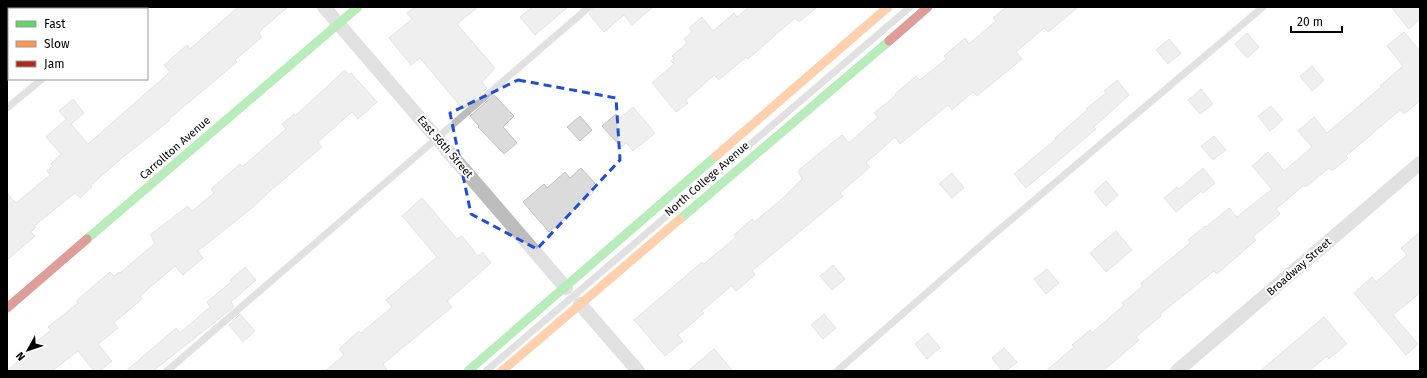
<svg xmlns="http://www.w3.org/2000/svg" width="1427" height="378" viewBox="0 0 1427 378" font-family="'Fira Sans',sans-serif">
<rect width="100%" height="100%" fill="#fff"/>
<path fill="#dbdbdb" stroke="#c3c3c3" d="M238 7H288L262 29 259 33 262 37 235 60 237 62 169 119 170 120 123 157 91 185 92 187 80 198 75 193 34 226 36 227 31 232 35 236 7 260V193L16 203 50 175 47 171 53 166 51 164 61 154 46 137 66 119 59 111 73 99 84 113 71 124 88 144 170 72 164 65 187 45 190 49Z
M415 7H478L457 24 495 68 482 82 487 88 463 109 420 58 411 65 389 38 412 19 407 13Z
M532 7H568L535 35 520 17Z
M594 7H653L632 25 624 15 604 32 589 14Z
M749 7H817L799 22 795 18 748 59 746 57 719 80 714 75 686 100 688 103 676 112 652 83 674 64 671 61 674 58 672 56 687 43 684 39 692 32 689 28 702 17 713 31 734 13 737 17Z
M1006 7H1078L1048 32 1044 28 1016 52 1022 59 977 96 973 92 952 110 948 105 900 144 895 137 866 163 870 167 840 193 843 196 752 271 755 275 736 291 731 286 702 311 704 313 678 335 683 341 665 356 634 320 702 262 704 264 736 237 734 235 752 219 754 222 782 199 802 179 798 171 812 159 842 135 849 143 878 117 874 113 896 95 895 94 916 76 920 80 946 59 944 56 965 38 969 44 996 21 993 18Z
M1391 7H1416L1420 11V19L1409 29Z
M1404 32 1420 51V101L1404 114 1400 110 1346 156 1348 158 1332 171 1329 168 1306 187 1304 185 1276 209 1280 214 1253 237 1256 240 1217 274 1214 271 1160 314 1161 316 1136 337 1139 340 1103 371H1046L1074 347 1072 345 1090 330 1092 333 1124 305 1122 303 1143 286 1141 283 1190 243 1188 240 1205 226 1206 227 1229 208 1237 217 1272 189 1252 166 1268 152 1284 171 1312 147 1298 131 1314 117 1327 133 1381 87 1380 86 1403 66 1387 46Z
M1247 33 1259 47 1247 58 1235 44Z
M1169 39 1181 53 1168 64 1156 50Z
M1312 66 1324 80 1312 91 1300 76Z
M345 70 349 75 351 73 377 102 358 119 352 112 318 142 322 147 270 191 253 207 198 251 203 258 183 275 175 266 140 296 142 299 114 323 118 328 98 344 112 361 100 371H94L78 351 52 371H7L31 349 30 347 51 330 48 327 78 303 76 301 110 272 114 276 119 272 120 273 155 243 150 235 188 206 192 211 214 193 211 189 240 164 242 167 286 129 282 124 294 114 295 116Z
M1117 80 1129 95 1094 127 1096 129 1026 188 1014 174 1056 139 1055 138 1087 110 1086 109 1106 93 1104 91Z
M1201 89 1213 104 1200 114 1188 100Z
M494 95 514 116 503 127 517 143 504 154 478 127 479 126 470 116Z
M1271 106 1283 120 1270 131 1258 116Z
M633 107 655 133 633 151 626 143 621 147 602 126 616 114 620 118Z
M580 116 592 130 580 141 567 127Z
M1214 136 1226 150 1213 160 1201 146Z
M581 168 595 183 590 187 594 192 549 232 523 202 544 184 547 188 565 172 570 178Z
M1203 168 1215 183 1203 193 1201 191 1176 212 1164 198 1177 187 1179 189Z
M952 173 964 188 952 198 939 184Z
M1106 181 1118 195 1106 206 1094 192Z
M422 198 457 239 462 236 478 256 483 252 491 263 447 301 452 307 383 364 388 371H325L344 355 339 349 359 331 361 333 392 307 386 300 437 257 402 216Z
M1116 231 1132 250 1106 272 1090 253Z
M1420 232V293L1393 315 1418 344 1406 355 1354 293 1372 277 1376 282 1407 255 1401 248Z
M833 265 845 279 832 290 820 276Z
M245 267 256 280 231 302 234 307 153 371H126L176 328 180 333 210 307 207 302 232 281 230 280Z
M1047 269 1059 283 1046 294 1034 279Z
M240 314 255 331 243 342 229 325Z
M824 314 836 328 823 339 811 325Z
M1324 317 1347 344 1329 359 1327 356 1309 371H1260Z
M928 333 940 348 927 359 915 344Z
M1004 348 1017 362 1006 371H1002L992 358Z
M714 349 733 371H688Z"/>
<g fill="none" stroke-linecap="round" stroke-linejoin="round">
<path stroke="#bdbdbd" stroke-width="7" d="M124 9 127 7
M7 108 42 79
M167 371 589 7
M486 371 910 7
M837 371 993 235 1263 7"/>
<path stroke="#bdbdbd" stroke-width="14" d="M324 7 566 288
M580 304 638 371
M1177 371 1420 163"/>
<path stroke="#63d668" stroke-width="9" d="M680 219 889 41
M87 239 358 7
M468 371 716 156"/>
<path stroke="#ff974d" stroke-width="9" d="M716 156 888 7
M502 371 680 219"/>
<path stroke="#b3261e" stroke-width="9" d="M889 41 928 7
M7 308 87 239"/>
</g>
<path d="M0 0H1427V378H0ZM518 80 616 98 620 160 537 249 471 214 450 113Z" fill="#fff" fill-opacity=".55" fill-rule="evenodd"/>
<path fill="none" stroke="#1d4ed8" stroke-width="3" stroke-dasharray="8 5" stroke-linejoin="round" d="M518 80 616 98 620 160 537 249 471 214 450 113Z"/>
<g text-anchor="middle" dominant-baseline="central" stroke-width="4" stroke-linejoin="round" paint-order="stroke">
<g font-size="11" fill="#000" stroke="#fff">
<text transform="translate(445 147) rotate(49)">East 56th Street</text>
<text transform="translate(175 148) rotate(-41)">Carrollton Avenue</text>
<text transform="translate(707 179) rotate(-41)">North College Avenue</text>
<text transform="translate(1299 267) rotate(-41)">Broadway Street</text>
</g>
</g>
<rect width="1427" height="378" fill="none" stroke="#000000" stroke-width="16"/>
<rect x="8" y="8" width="140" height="72" fill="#ffffff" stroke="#999999"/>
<rect x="16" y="21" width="20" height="6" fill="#63d668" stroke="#999999"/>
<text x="44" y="28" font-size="12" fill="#000000">Fast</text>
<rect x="16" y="41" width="20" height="6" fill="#ff974d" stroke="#999999"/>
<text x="44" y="48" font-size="12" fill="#000000">Slow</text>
<rect x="16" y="61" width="20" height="6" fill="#b3261e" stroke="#999999"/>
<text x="44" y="68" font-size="12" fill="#000000">Jam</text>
<g transform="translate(28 350) rotate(230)" stroke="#ffffff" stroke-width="3" paint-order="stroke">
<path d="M0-3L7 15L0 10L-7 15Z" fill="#000000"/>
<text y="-6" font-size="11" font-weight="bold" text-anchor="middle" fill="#000000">N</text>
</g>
<path d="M1291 26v6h51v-6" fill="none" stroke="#000000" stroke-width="2"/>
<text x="1297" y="26" font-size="12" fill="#000000" stroke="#ffffff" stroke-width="3" paint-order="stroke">20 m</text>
</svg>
